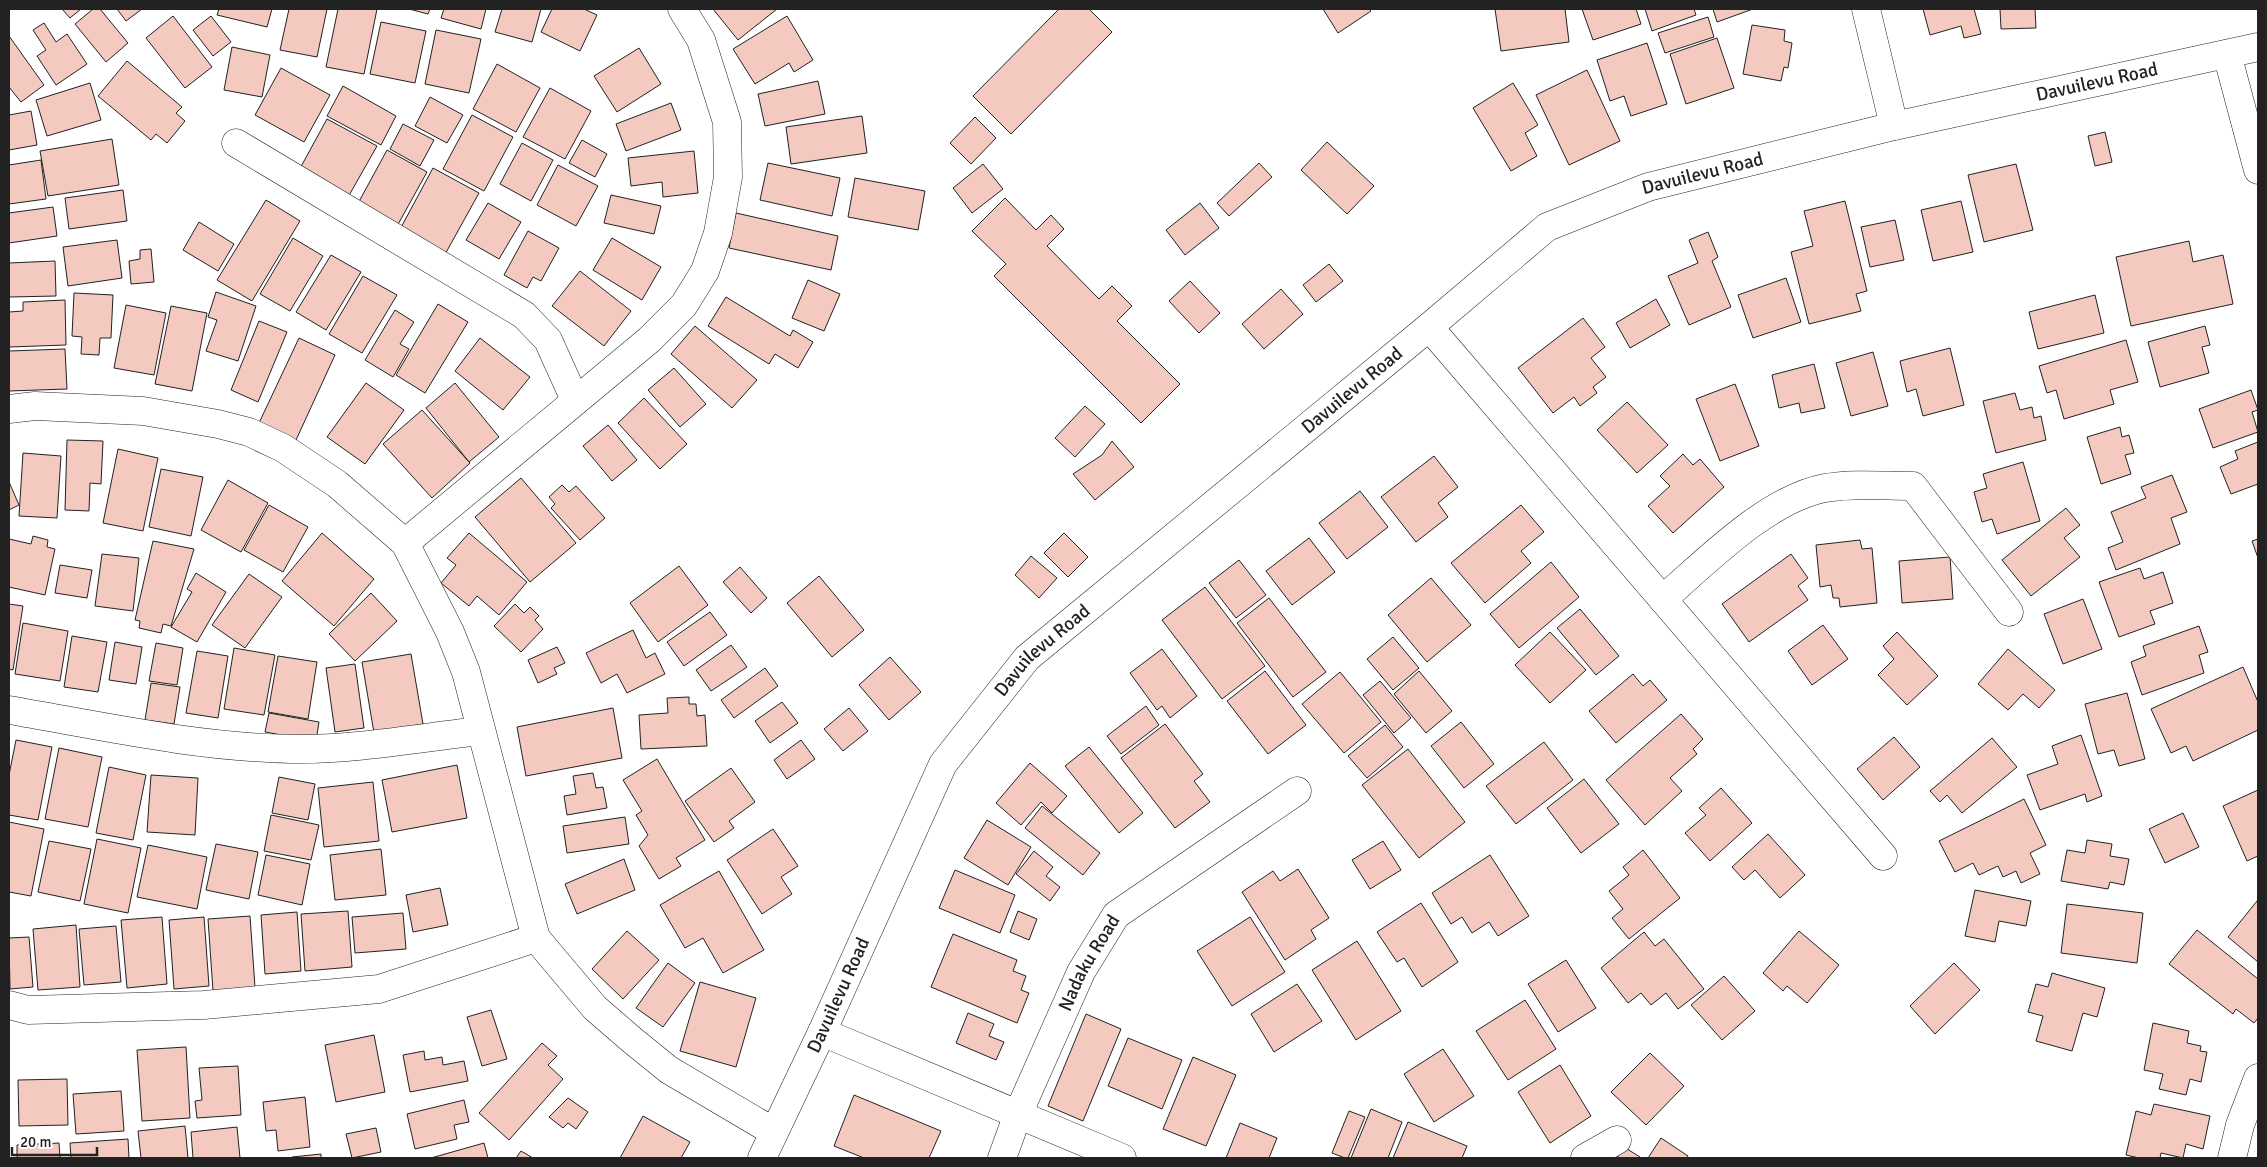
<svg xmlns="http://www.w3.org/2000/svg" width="2267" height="1167" viewBox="0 0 2267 1167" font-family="Signika,sans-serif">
<rect width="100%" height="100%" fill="#fff"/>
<path fill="#f3c9c0" stroke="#222" d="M62 9H81L70 18Z
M93 9H100L128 43 106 62 75 24Z
M117 9H142L126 21Z
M219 9H272L267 27 217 15Z
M289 9H327L317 57 280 50Z
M338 9H377L364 74 326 67Z
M409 9H430L428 14Z
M444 9H486L481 29 441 18Z
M502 9H541L532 42 495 32Z
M552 9H584L597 15 580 51 541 32Z
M713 9H777L738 40Z
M1059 9H1089L1112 32 1011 134 973 96Z
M1323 9H1369L1371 11 1338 33Z
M1495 9H1565L1569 42 1501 51Z
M1582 9H1636L1641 24 1593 40Z
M1645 9H1694L1696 15 1652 31Z
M1713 9H1753L1717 22Z
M1923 9H1974L1981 34 1964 38 1961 26 1930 35Z
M2000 9H2035L2036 28 2001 29Z
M173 16 212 67 185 88 146 38Z
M211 16 231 42 213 56 193 30Z
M787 16 813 60 794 72 789 63 755 84 733 49Z
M1708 17 1714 37 1665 53 1658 33Z
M381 22 426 31 415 83 370 74Z
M44 23 56 42 67 34 87 64 56 85 37 56 46 50 33 30Z
M1752 25 1785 30 1784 41 1792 43 1788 68 1784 67 1781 81 1743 74Z
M436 30 481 39 469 93 425 84Z
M9 36 44 85 21 102 9 87Z
M1717 38 1734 88 1686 104 1670 54Z
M1647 43 1667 104 1631 116 1624 96 1610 101 1597 60Z
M232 47 270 55 262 97 224 90Z
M639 48 661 84 617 112 594 76Z
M127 61 182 107 176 113 185 121 167 143 156 134 151 140 98 96Z
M497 64 540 88 516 132 473 109Z
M281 68 330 95 304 142 255 115Z
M1587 70 1620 141 1569 165 1536 95Z
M818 81 825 114 765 126 758 94Z
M90 83 101 120 47 136 36 100Z
M1513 83 1538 125 1525 133 1537 156 1511 171 1473 108Z
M343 86 396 116 381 145 327 116Z
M550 88 591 111 565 159 523 137Z
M430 97 463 115 447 143 415 126Z
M671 103 681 130 626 151 616 124Z
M31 111 37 145 9 150V115Z
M472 115 513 137 484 191 443 169Z
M862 116 867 153 791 164 786 127Z
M975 117 996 138 971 164 950 143Z
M327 119 377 146 347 199 298 172Z
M403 124 434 140 420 166 390 149Z
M2105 132 2112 162 2095 166 2088 136Z
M112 139 119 185 48 196 40 151Z
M582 140 607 154 595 177 569 163Z
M1327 142 1374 186 1347 214 1301 170Z
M522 143 553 160 531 201 500 184Z
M387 150 427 172 396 228 356 207Z
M694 151 698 193 663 197 662 182 631 186 628 158Z
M41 160 46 199 9 204V165Z
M768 163 840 178 832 216 760 200Z
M1259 163 1272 177 1229 216 1217 203Z
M983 164 1003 189 972 213 953 188Z
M2016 164 2033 230 1984 242 1968 175Z
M558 165 598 186 576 226 537 205Z
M433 168 479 193 443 258 398 233Z
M855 178 925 191 918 230 848 217Z
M123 190 127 221 69 229 65 198Z
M611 195 661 206 654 234 604 223Z
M1005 198 1036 230 1051 215 1064 229 1047 246 1099 299 1112 286 1132 306 1117 321 1180 384 1141 423 994 276 1006 264 972 231Z
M266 200 300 221 252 301 217 280Z
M1845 201 1867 291 1856 294 1861 311 1809 324 1791 252 1813 246 1804 211Z
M1961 201 1973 252 1933 261 1921 210Z
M488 203 521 222 499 259 466 240Z
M1200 203 1219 228 1185 255 1166 230Z
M53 207 57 236 9 243V213Z
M736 213 838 236 831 270 729 248Z
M1895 220 1904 260 1870 267 1861 227Z
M199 222 234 244 218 271 183 250Z
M528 231 559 248 541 281 533 277 527 288 504 275Z
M1708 232 1718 257 1712 261 1731 307 1689 325 1668 276 1698 263 1689 240Z
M293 238 323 256 290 311 260 294Z
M612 238 661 267 642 300 593 270Z
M117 240 122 278 68 286 63 247Z
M2189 241 2193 262 2223 255 2233 304 2131 326 2116 257Z
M151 249 154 282 131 284 129 261 140 259V250Z
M331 255 361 272 326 330 296 312Z
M55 261 56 296 9 297V263Z
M1329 264 1343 281 1316 302 1303 285Z
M580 271 631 311 604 346 552 306Z
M363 276 397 295 362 353 329 334Z
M1786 278 1801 322 1753 338 1738 295Z
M808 280 840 294 824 331 792 318Z
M1190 281 1220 313 1199 333 1169 301Z
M1281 289 1303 314 1264 349 1242 324Z
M216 292 256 306 238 361 206 351 217 320 208 317Z
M74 293 113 295 111 338H100L99 355 81 354 82 337 72 336Z
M2095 295 2104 333 2038 349 2029 312Z
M726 297 790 336 793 330 813 342 798 368 775 354 769 364 708 326Z
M1656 299 1670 325 1630 348 1616 323Z
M65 300 66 345 9 347V312L23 311V302Z
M438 304 468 322 425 393 396 375Z
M126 305 166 313 154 375 114 368Z
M171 306 207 313 192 391 155 384Z
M395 310 414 322 400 344 409 349 393 377 365 360Z
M1583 318 1605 347 1591 358 1606 377 1593 387 1597 393 1580 406 1574 397 1553 413 1518 368Z
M259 321 287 332 258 402 231 390Z
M695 326 757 380 732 408 671 354Z
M2205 326 2210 345 2202 347 2209 373 2160 387 2148 342Z
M299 338 335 355 296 440 259 423Z
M480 338 530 377 503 410 455 371Z
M2126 340 2138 382 2110 390 2114 404 2064 419 2056 390 2047 393 2039 366Z
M1950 348 1964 405 1923 416 1916 389 1907 392 1900 361Z
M65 349 67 389 9 391V351Z
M1873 352 1888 406 1851 416 1836 363Z
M1814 364 1825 408 1801 413 1799 403 1779 408 1772 375Z
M674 368 706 404 680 427 648 390Z
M366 383 404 410 365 464 327 437Z
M455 383 499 437 469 462 426 408Z
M1735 384 1759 446 1720 461 1696 399Z
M2251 390 2258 410 2252 412 2258 432 2213 448 2199 409Z
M2015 393 2020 410 2032 407 2034 418 2041 416 2046 440 1996 453 1983 401Z
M644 398 687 444 660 469 618 423Z
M1627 402 1668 445 1637 473 1597 430Z
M1085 406 1105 424 1075 457 1055 438Z
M422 410 470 463 432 498 383 444Z
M608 425 637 460 612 481 583 446Z
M2120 427 2122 437 2129 435 2134 453 2125 455 2131 474 2101 484 2087 437Z
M67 440 103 441 101 484 90 483 89 511 65 510Z
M1112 441 1134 467 1095 500 1073 474 1102 455Z
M2258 442V484L2231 494 2220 467 2238 459 2235 451Z
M118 449 158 458 143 531 103 523Z
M23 453 61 456 57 518 19 516Z
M1683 454 1693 465 1700 459 1724 487 1673 533 1648 506 1670 486 1660 476Z
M1434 456 1458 487 1438 503 1448 517 1416 542 1381 497Z
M2023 462 2040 521 1997 534 1992 519 1982 522 1974 492 1987 488 1983 474Z
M161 469 203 477 191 536 149 527Z
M2172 475 2187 512 2171 518 2180 544 2116 570 2108 548 2123 542 2111 512 2146 498 2141 487Z
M521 478 576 543 530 582 475 517Z
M228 480 268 503 241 552 201 530Z
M9 482 19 505 9 510Z
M562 485 569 492 576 486 605 518 580 540 551 508 555 504 549 497Z
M1360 491 1388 527 1347 559 1319 523Z
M269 505 308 527 283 572 244 550Z
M1521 505 1544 532 1521 551 1531 563 1485 603 1451 563Z
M2066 508 2080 525 2064 538 2080 557 2031 596 2002 560Z
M322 533 374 579 334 626 282 581Z
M469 533 527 582 499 615 477 596 469 606 441 583 456 565 447 558Z
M1064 533 1088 557 1068 577 1044 553Z
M33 536 48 540 47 547 55 549 45 595 9 587V539L31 544Z
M1309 538 1335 572 1292 605 1266 571Z
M2258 539V558L2252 541Z
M1860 540 1862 549 1872 548 1877 603 1840 607 1839 598H1833L1831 585 1820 587 1816 545Z
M153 541 194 549 171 626 163 624 161 633 139 628 140 621 135 620Z
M102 554 139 558 133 611 95 606Z
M1791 554 1808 578 1798 586 1808 600 1749 642 1722 604Z
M1031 556 1057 578 1039 598 1015 575Z
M1950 557 1953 599 1902 603 1899 561Z
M1239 560 1266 595 1236 618 1209 583Z
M1551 562 1579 597 1519 648 1490 614Z
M60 565 92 570 87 598 55 593Z
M679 566 708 605 658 642 630 603Z
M740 567 767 598 751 613 723 582Z
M2140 568 2144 579 2163 572 2173 603 2150 611 2155 624 2119 637 2099 582Z
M196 573 226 592 197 642 171 627 192 592 187 589Z
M249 574 282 597 245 648 212 625Z
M819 576 864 630 832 657 787 603Z
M1431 578 1471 625 1427 662 1388 615Z
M1205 587 1265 666 1222 699 1162 620Z
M371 593 397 621 355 661 329 634Z
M1269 598 1326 672 1293 697 1237 623Z
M2083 599 2102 649 2063 664 2044 614Z
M9 604 23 606 13 670 9 669Z
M515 604 524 613 530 607 539 616 535 620 543 629 521 652 494 626Z
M1580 609 1619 656 1596 675 1557 628Z
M710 612 727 635 684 666 667 642Z
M23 623 68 631 60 681 15 674Z
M1823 625 1848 659 1812 685 1788 651Z
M2199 626 2208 652 2199 655 2204 673 2142 695 2131 662 2146 656 2143 646Z
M633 630 646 658 655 653 665 674 627 693 617 674 601 683 586 653Z
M1550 632 1586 670 1550 703 1515 665Z
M1897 632 1938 676 1907 705 1878 675 1894 659 1883 646Z
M72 636 107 642 98 692 64 687Z
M1393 637 1419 668 1393 690 1367 659Z
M115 642 142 647 136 684 109 680Z
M156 643 183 648 177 685 149 681Z
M731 645 747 667 711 691 696 670Z
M557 647 565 663 554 668 557 674 538 683 528 660Z
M234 648 275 655 264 715 224 709Z
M1162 649 1197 696 1170 718 1162 706 1157 710 1130 673Z
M2008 649 2055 690 2039 708 2023 694 2008 710 1978 684Z
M197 651 228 656 218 718 186 713Z
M411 654 423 724 374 733 362 662Z
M278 656 317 662 308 719 268 712Z
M890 657 921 692 889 720 859 685Z
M355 664 364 728 335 732 326 668Z
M2243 667 2258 702V730L2193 761 2186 746 2171 753 2151 709Z
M765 668 778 686 734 718 721 700Z
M1265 671 1306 725 1268 754 1227 701Z
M1419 671 1452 711 1426 733 1394 694Z
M1340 672 1381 722 1344 753 1302 704Z
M1633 674 1643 686 1650 680 1667 700 1616 743 1589 711Z
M1380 681 1411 718 1394 733 1363 695Z
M151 683 180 687 174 724 145 720Z
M2127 693 2145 759 2119 766 2114 750 2098 754 2085 704Z
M689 697V704H696L697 716 705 715 707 746 641 749 639 715 668 713 667 698Z
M782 702 798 723 770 743 755 721Z
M1146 706 1159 725 1121 754 1107 736Z
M613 708 622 758 526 776 517 727Z
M849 708 868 731 843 751 824 729Z
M269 713 319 722 316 741 265 732Z
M1681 714 1703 739 1693 749 1697 754 1670 778 1682 791 1645 825 1606 780Z
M1461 722 1494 764 1464 788 1431 746Z
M1165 724 1203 774 1194 781 1210 802 1175 828 1121 758Z
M1385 725 1403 747 1367 778 1348 756Z
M2081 735 2102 796 2087 802 2085 794 2040 810 2027 775 2058 764 2052 746Z
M1894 737 1920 767 1883 800 1857 769Z
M1992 738 2017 767 1962 813 1947 795 1940 802 1930 791Z
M16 740 52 747 38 820 9 815V775Z
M801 740 815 759 787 779 774 760Z
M1544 742 1573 780 1516 824 1486 786Z
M1089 747 1143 813 1119 833 1065 766Z
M59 748 102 757 88 827 45 819Z
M1408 749 1465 822 1419 858 1362 785Z
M657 759 705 840 676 858 681 866 659 879 639 846 648 835 636 815 642 811 623 780Z
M1030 763 1067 796 1052 813 1041 802 1021 825 996 803Z
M457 765 467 818 392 832 382 780Z
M109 767 146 775 133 840 96 833Z
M731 768 755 802 729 821 734 828 714 842 685 801Z
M593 773 596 788 603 787 607 808 567 815 564 796 576 794 573 776Z
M151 775 198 778 195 835 147 832Z
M279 777 315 784 308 820 272 813Z
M1584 779 1619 824 1581 853 1547 808Z
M373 782 379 841 324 847 318 788Z
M1721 788 1752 823 1710 861 1685 833 1706 815 1699 808Z
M2258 790V856L2247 861 2223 806Z
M2024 799 2046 845 2030 853 2040 874 2021 883 2016 871 2003 877 1998 866 1979 875 1973 863 1955 872 1939 841Z
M1042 806 1100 853 1083 875 1025 828Z
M2183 813 2199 847 2165 863 2149 829Z
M271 815 319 825 311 860 264 851Z
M625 817 629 844 567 853 563 826Z
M987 820 1031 847 1008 885 964 858Z
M9 822 44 829 31 896 9 892Z
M773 829 798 866 781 877 792 894 762 914 727 860Z
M1768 834 1805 875 1780 898 1755 870 1744 880 1732 867Z
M97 839 141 848 128 913 84 904Z
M2087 840 2112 844 2110 856 2129 859 2124 885 2110 882 2108 889 2061 881 2067 850 2085 853Z
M49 841 91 849 80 901 38 892Z
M1383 841 1401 870 1370 889 1352 860Z
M216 844 258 852 249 899 206 890Z
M148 845 207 857 197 909 137 897Z
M381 849 386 895 335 900 330 855Z
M1643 850 1680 898 1629 939 1612 918 1623 909 1609 891 1629 875 1623 867Z
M1034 851 1053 867 1046 876 1060 887 1050 901 1016 874Z
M266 855 310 864 302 905 258 895Z
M1490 855 1529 916 1498 936 1489 922 1472 933 1462 917 1451 924 1432 893Z
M624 859 635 890 577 914 565 884Z
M1298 869 1329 918 1311 930 1316 939 1285 960 1242 892 1273 871 1280 881Z
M955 870 1015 895 1000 933 939 908Z
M719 871 764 950 723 973 703 938 685 948 660 905Z
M440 888 448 925 413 932 406 895Z
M1975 890 2031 901 2026 926 1999 921 1995 942 1965 936Z
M2257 901 2258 903V962L2228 937Z
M1421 903 1458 962 1422 987 1404 958 1397 962 1377 932Z
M2067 904 2143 913 2137 963 2061 953Z
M348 911 352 967 305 971 301 914Z
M1018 911 1037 919 1029 940 1010 932Z
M297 912 301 971 265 974 261 915Z
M403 913 406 949 355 953 352 917Z
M250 916 255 987 213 991 208 919Z
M162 917 167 984 127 988 121 920Z
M204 917 209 986 174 989 169 920Z
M1250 917 1285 972 1232 1006 1197 951Z
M76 925 80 987 38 990 33 929Z
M116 926 121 982 84 985 79 929Z
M2197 930 2258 979V1018L2254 1023 2236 1009 2233 1014 2169 964Z
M627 931 659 960 623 999 592 969Z
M1799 931 1839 965 1807 1003 1787 986 1783 991 1763 973Z
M1644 932 1655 946 1664 939 1704 989 1678 1009 1666 993 1651 1005 1641 993 1628 1003 1601 968Z
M953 934 1017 960 1013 971 1026 976 1021 990 1029 993 1017 1023 931 987Z
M29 937 33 987 10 989 9 938Z
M1357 941 1401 1011 1356 1040 1312 970Z
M1566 960 1596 1008 1558 1032 1528 984Z
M668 963 695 983 663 1027 636 1008Z
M1954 963 1980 990 1935 1034 1910 1006Z
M2052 973 2105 988 2097 1017 2083 1013 2072 1051 2036 1041 2043 1016 2028 1012 2036 984 2048 987Z
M1724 976 1755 1011 1722 1040 1691 1005Z
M700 982 756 998 736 1067 680 1051Z
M1297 984 1322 1021 1274 1052 1251 1014Z
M1525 1000 1556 1049 1508 1080 1476 1031Z
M491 1010 507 1059 482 1066 467 1017Z
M968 1013 994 1024 989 1036 1004 1042 996 1060 956 1043Z
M1086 1014 1121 1029 1083 1121 1048 1106Z
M2153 1023 2189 1031 2187 1043 2201 1046 2200 1051 2207 1052 2201 1082 2190 1079 2186 1095 2159 1089 2163 1074 2144 1070Z
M374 1035 385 1092 336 1102 325 1045Z
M1128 1038 1182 1060 1162 1109 1108 1086Z
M542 1043 557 1056 548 1065 563 1079 509 1140 479 1113Z
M186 1047 190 1118 142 1121 137 1050Z
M1443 1049 1474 1096 1434 1122 1404 1074Z
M424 1051 425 1060 442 1057 443 1065 464 1061 468 1081 410 1092 403 1055Z
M1650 1053 1684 1086 1646 1125 1611 1092Z
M1193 1057 1236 1075 1206 1146 1163 1129Z
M1560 1065 1591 1116 1550 1143 1518 1092Z
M238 1066 241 1115 197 1118 195 1101 202 1100 199 1068Z
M67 1079 68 1125 19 1126 18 1080Z
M121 1091 124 1131 76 1134 73 1094Z
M854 1095 941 1131 929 1158H864L834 1146Z
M305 1097 310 1147 278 1151 276 1130 266 1131 263 1102Z
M568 1098 588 1112 576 1129 568 1123 563 1128 549 1117Z
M464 1100 469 1122 454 1125 457 1139 415 1149 407 1114Z
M2154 1104 2210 1116 2203 1149 2186 1144 2183 1158 2161 1153 2160 1158H2139L2126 1155 2136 1111 2151 1115Z
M1371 1109 1402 1122 1388 1158H1351Z
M1349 1111 1365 1117 1348 1158H1345L1332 1153Z
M643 1116 690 1142 681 1158H620Z
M1408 1122 1467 1146 1462 1158H1393Z
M1240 1123 1277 1138 1269 1158H1226Z
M185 1126 188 1158H141L138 1131Z
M237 1127 240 1158H193L191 1132Z
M376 1128 381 1152 352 1158 346 1134Z
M1661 1138 1688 1156 1687 1158H1648Z
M128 1139 129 1158H71L70 1143Z
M59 1143 60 1158H17V1145Z
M484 1143 488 1158H431Z
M1624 1147 1640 1157 1639 1158H1617Z
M521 1151 533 1158H516Z
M321 1154V1158H292V1157Z"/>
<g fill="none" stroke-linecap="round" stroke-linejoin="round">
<defs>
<g id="minor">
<path d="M1866 9 1894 126"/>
<path d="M2227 54 2258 170"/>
<path d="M236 143 524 315 548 340 575 400"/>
<path d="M1429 327 1883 856"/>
<path d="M9 409 35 406 143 411 218 424 249 432 283 448 337 484 405 543 450 632 466 672 536 938 595 1008 632 1040 669 1070 774 1132"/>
<path d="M405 543 649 340 684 305 705 271 718 233 728 177 727 122 701 40 682 9"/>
<path d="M1663 599C1707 561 1767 499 1825 488 1853 483 1884 486 1913 486L2009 612"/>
<path d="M9 710C102 726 196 747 291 749 354 750 418 738 480 731"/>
<path d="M9 1005 28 1010 204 1005 379 989 536 938"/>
<path d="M822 1032 1122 1158"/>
<path id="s1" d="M762 1158 822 1032 943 764 1027 658 1429 327 1547 227 1648 187 1894 126 2258 47"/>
<path id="s2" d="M1002 1158 1018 1114 1081 972 1116 915 1297 791"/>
<path d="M1585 1158 1617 1140"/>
<path d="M2232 1158 2240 1125 2258 1078"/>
</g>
</defs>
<use href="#minor" stroke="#222" stroke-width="29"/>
<use href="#minor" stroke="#fff" stroke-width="28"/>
</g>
<g text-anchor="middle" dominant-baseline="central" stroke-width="4" stroke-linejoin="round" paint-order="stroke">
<g font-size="19" fill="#222" stroke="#fff">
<text stroke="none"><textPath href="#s1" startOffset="1814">Davuilevu Road</textPath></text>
<text stroke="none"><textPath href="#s1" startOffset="1409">Davuilevu Road</textPath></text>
<text stroke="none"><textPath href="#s1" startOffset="990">Davuilevu Road</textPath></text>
<text stroke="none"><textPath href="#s1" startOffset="585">Davuilevu Road</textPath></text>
<text stroke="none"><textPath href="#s2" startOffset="214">Nadaku Road</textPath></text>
<text stroke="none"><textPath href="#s1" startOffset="180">Davuilevu Road</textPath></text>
</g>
</g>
<rect width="2267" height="1167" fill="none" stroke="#222222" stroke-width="20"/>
<path d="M12 1147v8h85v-8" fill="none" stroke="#222222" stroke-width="2.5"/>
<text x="20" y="1147" font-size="15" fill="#222222" stroke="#ffffff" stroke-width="4" paint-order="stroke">20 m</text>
</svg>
